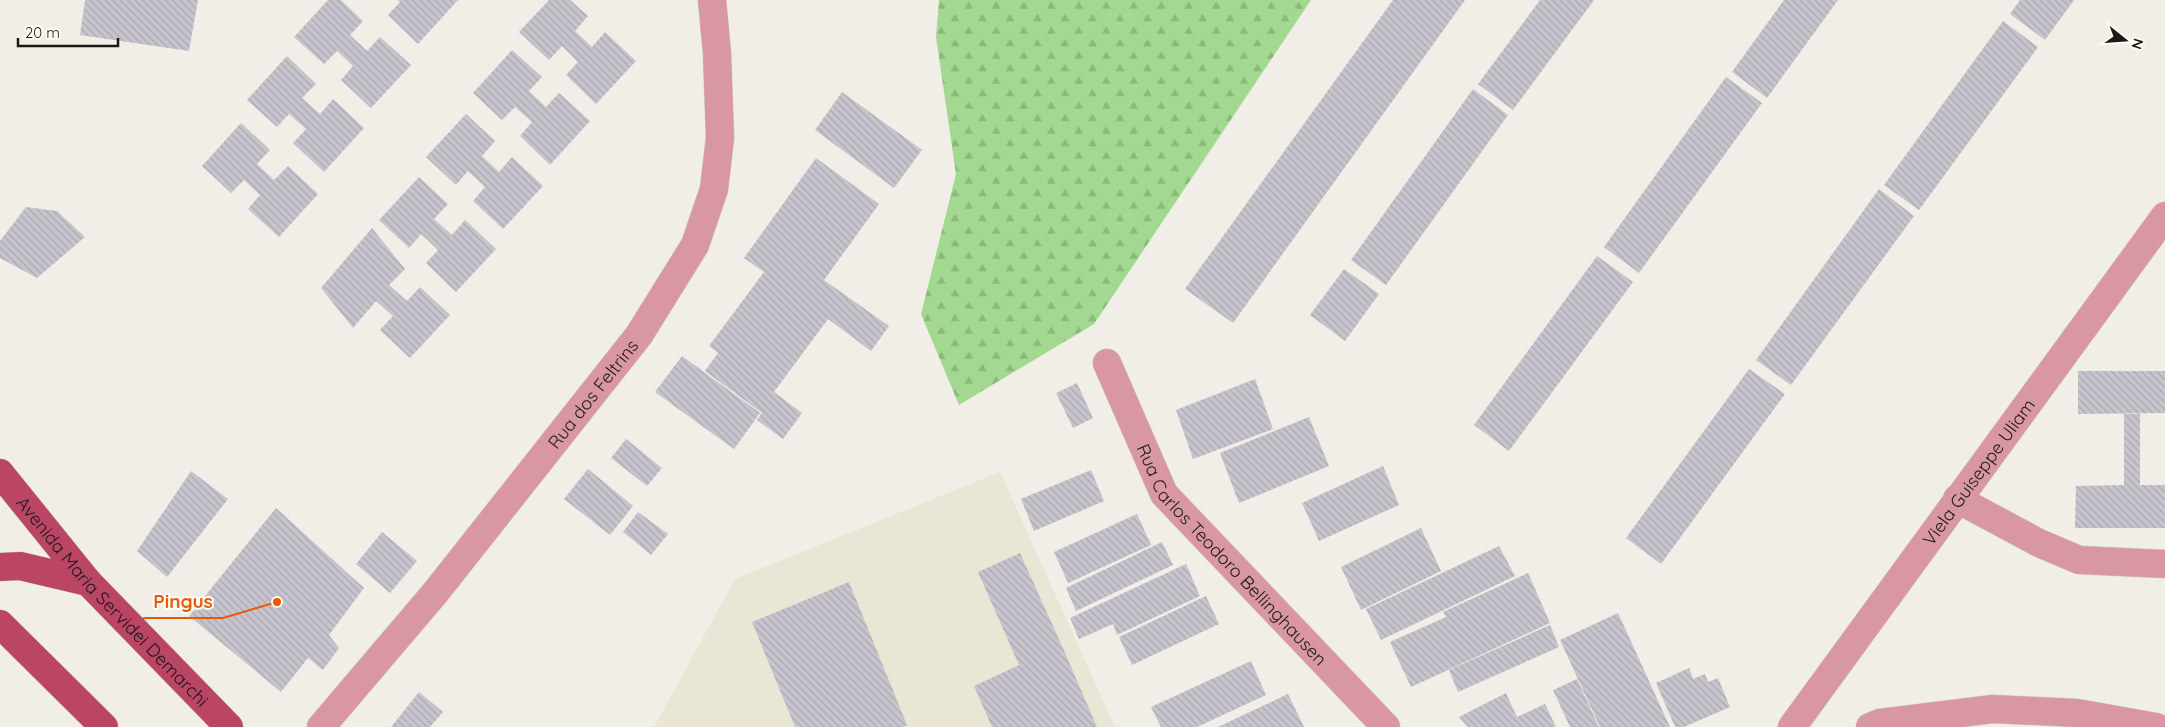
<svg xmlns="http://www.w3.org/2000/svg" width="2165" height="727" font-family="Quicksand,sans-serif">
	<style>
		.built { fill: #e9e6d6 }
		.forest { fill: url(#forest-firs) }
		.building { fill: url(#building-back-hatch) }
		.lines { fill: none; stroke-linecap: round; stroke-linejoin: round }
		.minor-casing { stroke: #ceccc5; stroke-width: 29 }
		.major-casing { stroke: #ceccc5; stroke-width: 29 }
		.minor { stroke: #d997a3; stroke-width: 28 }
		.major { stroke: #bb4565; stroke-width: 28 }
		.labels { text-anchor: middle; dominant-baseline: central; stroke-width: 4; stroke-linejoin: round; paint-order: stroke }
		.street-label { font-size: 18px; fill: #1a1916; stroke: #fdfcf3 }
		.leader { fill: none; stroke: #e8590c; stroke-width: 2 }
		.callout-dot { fill: #e8590c; stroke: #fdfcf3; stroke-width: 2 }
		.callout-label { font-size: 19px; text-anchor: middle; font-weight: bold; fill: #e8590c; stroke: #fdfcf3; stroke-width: 4; stroke-linejoin: round; paint-order: stroke }
	</style>
	<defs>
		<pattern id="forest-firs" width="22" height="20" patternUnits="userSpaceOnUse" patternTransform="scale(1.25)"><rect width="22" height="20" fill="#a2d88f"/><path d="M5 1l3.5 6h-7zM16 11l3.5 6h-7z" fill="#8bb97b"/></pattern>
		<pattern id="building-back-hatch" width="6" height="6" patternUnits="userSpaceOnUse" patternTransform="scale(1.25)"><rect width="6" height="6" fill="#c7c4cd"/><path d="M-1 5l2 2M0 0l6 6M5-1l2 2" fill="none" stroke="#aaa8af"/></pattern>
	</defs>
	<rect width="100%" height="100%" fill="#f0eee6"/>
	<path class="built" d="M1000,472l115,255h-461l81,-148z"/>
	<path class="forest" d="M939,0h372l-217,324 -135,81 -38,-91 35,-140 -20,-137z"/>
	<path class="building" d="M85,0h113l-9,51 -109,-16z
		M328,0h13l22,21 -13,14 17,16 13,-14 31,28 -40,43 -30,-28 12,-14 -16,-15 -13,13 -30,-27z
		M398,0h60l-40,44 -30,-29 12,-13z
		M549,0h21l18,16 -13,15 17,16 13,-15 31,29 -40,43 -30,-29 12,-13 -16,-16 -13,14 -30,-28z
		M1393,0h72l-232,323 -48,-34z
		M1540,0h54l-81,110 -35,-26z
		M1784,0h54l-71,98 -35,-26z
		M2020,0h54l-29,40 -35,-26z
		M2003,21l35,26 -119,163 -35,-25z
		M512,50l30,27 -13,14 17,16 13,-14 31,28 -40,44 -30,-29 12,-14 -17,-15 -13,13 -29,-27z
		M287,56l29,28 -14,14 18,16 13,-15 31,29 -40,44 -31,-29 13,-14 -17,-15 -12,13 -30,-27z
		M1726,77l36,26 -123,170 -35,-26z
		M1473,89l35,26 -122,170 -35,-25z
		M842,92l80,58 -28,38 -79,-58z
		M466,114l29,27 -13,15 17,16 13,-15 31,29 -40,43 -30,-28 12,-14 -17,-16 -12,14 -30,-28z
		M241,123l29,27 -13,14 17,16 14,-14 30,28 -39,43 -31,-28 12,-14 -16,-15 -13,13 -29,-27z
		M816,158l63,46 -55,76 65,46 -18,25 -43,-32 -54,73 28,21 -19,26 -26,-19 5,-7 -57,-42 13,-18 -9,-7 55,-74 -20,-14z
		M419,177l29,27 -14,15 18,16 13,-15 31,29 -40,43 -30,-29 12,-13 -17,-16 -12,14 -30,-28z
		M1879,189l35,27 -123,169 -35,-25z
		M26,207l31,4 28,26 -48,41 -37,-20v-17z
		M372,228l33,41 -16,16 18,16 13,-14 30,28 -40,43 -30,-28 13,-14 -17,-15 -23,27 -32,-40z
		M1597,256l36,26 -124,169 -35,-26z
		M1344,269l35,25 -34,47 -35,-26z
		M682,356l78,57 -26,36 -79,-57z
		M1749,369l36,25 -124,170 -35,-26z
		M2078,371h87v42l-87,1z
		M1255,379l18,50 -80,30 -17,-49z
		M1077,383l16,35 -20,10 -17,-35z
		M2124,414h16v71h25v43h-90l1,-42 48,-1z
		M1309,417l20,49 -90,37 -19,-50z
		M626,439l36,29 -15,18 -36,-28z
		M1383,466l16,39 -80,36 -17,-38z
		M588,469l45,37 -23,29 -46,-36z
		M1091,470l13,31 -70,30 -13,-32z
		M191,471l37,28 -61,78 -30,-26z
		M276,508l88,80 -35,47 10,13 -16,22 -15,-12 -27,34 -92,-76z
		M638,512l30,22 -17,21 -28,-23z
		M1137,514l14,31 -83,38 -14,-31z
		M1421,528l20,43 -80,39 -20,-43z
		M382,532l35,29 -27,32 -34,-29z
		M1162,542l11,23 -97,46 -10,-23z
		M1499,546l16,30 -134,64 -15,-31z
		M1020,553l42,93 35,81h-105l-18,-41 45,-21 -41,-93z
		M1186,564l14,32 -83,39 -4,-11 -34,15 -9,-21z
		M1528,573l22,50 -139,64 -21,-45 56,-25 -3,-5z
		M849,582l58,143 -4,2h-108l-43,-105z
		M1206,596l13,28 -87,41 -13,-28z
		M1618,613l52,114h-70l-40,-87z
		M1550,625l9,22 -101,45 -9,-22z
		M1251,661l15,34 -69,32h-36l-10,-20z
		M1689,668l4,11 12,-5 3,8 10,-4 12,29 -46,20h-9l-19,-44z
		M1577,679l22,48h-29l-17,-37z
		M419,692l24,20 -13,15h-39z
		M1506,693l11,24 28,-13 11,23h-88l-9,-10z
		M1288,694l16,33h-86z"/>
	<g class="lines">
		<g class="minor-casing">
			<g id="minor">
				<path id="s1" d="M1107,363l57,131 222,233"/>
				<path d="M1957,499l82,44 40,17 86,4"/>
				<path id="s2" d="M321,727l114,-134 204,-258 56,-90 19,-56 6,-51 -3,-85 -5,-53"/>
				<path id="s3" d="M1792,727l373,-511"/>
				<path d="M1870,727l10,-4 113,-14 84,4 79,14"/>
			</g>
		</g>
		<g class="major-casing">
			<g id="major">
				<path id="s4" d="M0,473l88,109 141,145"/>
				<path d="M0,567l20,-1 68,16"/>
				<path d="M0,624l104,103"/>
			</g>
		</g>
		<use href="#minor" class="minor"/>
		<use href="#major" class="major"/>
	</g>
	<g class="labels">
		<g class="street-label">
			<text stroke="none"><textPath href="#s2" startOffset="430">Rua dos Feltrins</textPath></text>
			<text stroke="none"><textPath href="#s3" startOffset="316">Viela Guiseppe Uliam</textPath></text>
			<text stroke="none"><textPath href="#s1" startOffset="232">Rua Carlos Teodoro Bellinghausen</textPath></text>
			<text stroke="none"><textPath href="#s4" startOffset="171">Avenida Maria Servidei Demarchi</textPath></text>
		</g>
	</g>
	<path class="leader" d="M277 602L223 618H143"/>
	<circle class="callout-dot" cx="277" cy="602" r="5"/>
	<g class="callout-label">
		<text x="183" y="608">Pingus</text>
	</g>
	<g transform="translate(2125 40) rotate(107)" stroke="#fdfcf3" stroke-width="4" paint-order="stroke">
	<path d="M0-4L9 19L0 12L-9 19Z" fill="#1a1916"/>
	<text y="-8" font-size="14" font-weight="bold" text-anchor="middle" fill="#1a1916">N</text>
	</g>
	<path d="M18 38v8h100v-8" fill="none" stroke="#1a1916" stroke-width="2.5"/>
	<text x="25" y="38" font-size="15" fill="#1a1916" stroke="#fdfcf3" stroke-width="4" paint-order="stroke">20 m</text>
</svg>
